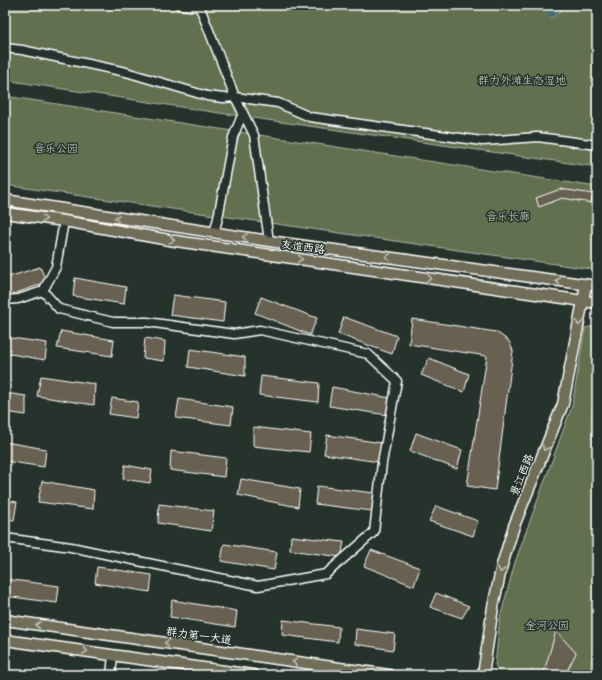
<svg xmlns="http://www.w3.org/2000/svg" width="602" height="680" font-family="'Comic Neue','LXGW WenKai TC',sans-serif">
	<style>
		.green { fill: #636f50; stroke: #b1b7a8 }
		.water { fill: #486b6e; stroke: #91a6a8 }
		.building { fill: #686151; stroke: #fff }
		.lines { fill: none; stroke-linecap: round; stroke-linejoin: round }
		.minor-casing { stroke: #fff; stroke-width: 11 }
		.major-casing { stroke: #fff; stroke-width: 13 }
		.minor { stroke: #26332d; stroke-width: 8 }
		.major { stroke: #706e59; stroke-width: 10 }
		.oneway { stroke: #bfbeb4 }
		.labels { text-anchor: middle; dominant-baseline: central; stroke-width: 3; stroke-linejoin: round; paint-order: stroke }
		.park-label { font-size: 11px; fill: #b9beb0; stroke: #26332d }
		.street-label { font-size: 11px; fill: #fff; stroke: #26332d }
	</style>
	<rect width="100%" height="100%" fill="#26332d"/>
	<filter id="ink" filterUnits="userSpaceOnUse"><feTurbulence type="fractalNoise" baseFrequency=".025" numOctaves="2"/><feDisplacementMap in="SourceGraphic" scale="8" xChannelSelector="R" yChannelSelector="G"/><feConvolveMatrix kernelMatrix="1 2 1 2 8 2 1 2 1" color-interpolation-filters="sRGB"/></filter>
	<g filter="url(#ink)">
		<path class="green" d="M5,5h592v162l-358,-51 -234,-36z
			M5,96l592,91v83l-592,-85z
			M594,326l3,3v34l-6,60 6,64v123l-7,65h-89l-6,-10 5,-47 15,-56 57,-156 13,-78z"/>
		<path class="water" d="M538,5h29l-15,13 -3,-2z"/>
		<path class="building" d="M561,189l32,5 -2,9 -29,-5 -23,9 -3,-9z
			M593,194h4v10l-6,-1z
			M40,267l7,15 -42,15v-19z
			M75,278l51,9 -2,17 -51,-8z
			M173,295l52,7 -2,20 -53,-7z
			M261,297l56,21 -7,17 -55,-22z
			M344,317l53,19 -5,18 -54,-20z
			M412,319l84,13 13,9 4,10 -18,139 -28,-4 20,-130 -78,-12z
			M61,331l53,9 -2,16 -55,-8z
			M5,337l42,6 -2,17 -40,-7z
			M145,338l20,3 -1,20 -21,-3z
			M190,349l55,8v19l-57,-9z
			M429,358l40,16 -5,18 -43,-17z
			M41,376l54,8 -1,21 -57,-9z
			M261,376l58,7 -1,19 -59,-7z
			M332,387l58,11 -3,17 -58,-9z
			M5,393l21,3v19l-21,-3z
			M112,398l26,4 -2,16 -27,-4z
			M179,399l54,8 -2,18 -55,-7z
			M253,427l58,7 -2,18 -56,-6z
			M416,433l46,17 -5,19 -47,-18z
			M327,435l55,8 -3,19 -55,-8z
			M5,442l41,7 -2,18 -39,-6z
			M171,451l55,7 -2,19 -54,-7z
			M125,465l27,5 -2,13 -27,-4z
			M241,479l59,10 -2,18 -60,-12z
			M42,481l52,9 -1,19 -55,-7z
			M317,486l57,7 -2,18 -57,-7z
			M5,500l12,2 -3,18 -9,-1z
			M159,504l55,7 -3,20 -53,-8z
			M436,506l42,15 -5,15 -44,-15z
			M291,536l53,6 -3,15 -51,-7z
			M224,544l53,8 -3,18 -53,-9z
			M371,550l49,18 -6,18 -50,-20z
			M97,567l55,8 -2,17 -55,-9z
			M5,579l54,7 -2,17 -52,-7z
			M436,593l33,13 -7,12 -32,-11z
			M172,600l65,11 -2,16 -65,-10z
			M283,620l56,7 -1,15 -56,-7z
			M356,629l39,5 -2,16 -38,-6z
			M556,631l20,22 -11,22h-22z"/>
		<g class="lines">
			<g class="minor-casing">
				<path id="minor" d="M180,5l20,2
					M199,5l36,92 19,38 15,106
					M5,48l17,2 104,22 81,24 16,2 12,-1 43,6 32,14 172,24 56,-4 59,8
					M214,233l4,-15 15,-81 10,-24
					M5,300l13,-1 25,-8 13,-24 8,-46
					M5,538l66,9 187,39 68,-12 48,-42 8,-69 15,-82 -29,-27 -108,-24 -26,4 -87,-12h-34l-54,-13 -16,-18
					M111,675l2,-20"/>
			</g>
			<g class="major-casing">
				<path id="major" d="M5,200l264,41 328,45
					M5,213l59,8 105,19 428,63
					M5,620l384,55
					M5,640l248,35
					M483,675l10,-68 9,-42 12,-39 49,-122 23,-119"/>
			</g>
			<use href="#minor" class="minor"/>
			<use href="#major" class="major"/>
		</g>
		<defs><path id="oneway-chevron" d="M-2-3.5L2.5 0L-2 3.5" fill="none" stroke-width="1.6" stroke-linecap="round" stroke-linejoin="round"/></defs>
		<g class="oneway">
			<use href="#oneway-chevron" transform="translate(117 218) rotate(-171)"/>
			<use href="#oneway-chevron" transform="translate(44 219) rotate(8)"/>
			<use href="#oneway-chevron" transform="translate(245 237) rotate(-172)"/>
			<use href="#oneway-chevron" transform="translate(172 240) rotate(9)"/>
			<use href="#oneway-chevron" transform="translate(388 257) rotate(-172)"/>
			<use href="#oneway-chevron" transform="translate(300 259) rotate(8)"/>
			<use href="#oneway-chevron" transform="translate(429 278) rotate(8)"/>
			<use href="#oneway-chevron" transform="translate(558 281) rotate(-172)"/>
			<use href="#oneway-chevron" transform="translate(579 323) rotate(101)"/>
			<use href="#oneway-chevron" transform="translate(545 448) rotate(112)"/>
			<use href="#oneway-chevron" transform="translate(501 570) rotate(102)"/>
			<use href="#oneway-chevron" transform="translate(38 625) rotate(-172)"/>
			<use href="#oneway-chevron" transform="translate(167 643) rotate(-172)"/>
			<use href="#oneway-chevron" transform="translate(85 651) rotate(8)"/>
			<use href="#oneway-chevron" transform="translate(295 662) rotate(-172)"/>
		</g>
	</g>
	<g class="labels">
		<g class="park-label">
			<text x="522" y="80">群力外滩生态湿地</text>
			<text x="56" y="148">音乐公园</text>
			<text x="508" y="216">音乐长廊</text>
			<text x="547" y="625">金河公园</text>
		</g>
		<g class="street-label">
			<text transform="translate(303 247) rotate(8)">友谊西路</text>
			<text transform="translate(522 475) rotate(-68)">景江西路</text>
			<text transform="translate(199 636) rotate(8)">群力第一大道</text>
		</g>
	</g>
	<rect width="602" height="680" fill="none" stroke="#26332d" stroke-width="20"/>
	<rect x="10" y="10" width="582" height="660" fill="none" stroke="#fff" stroke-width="1.5" filter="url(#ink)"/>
</svg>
